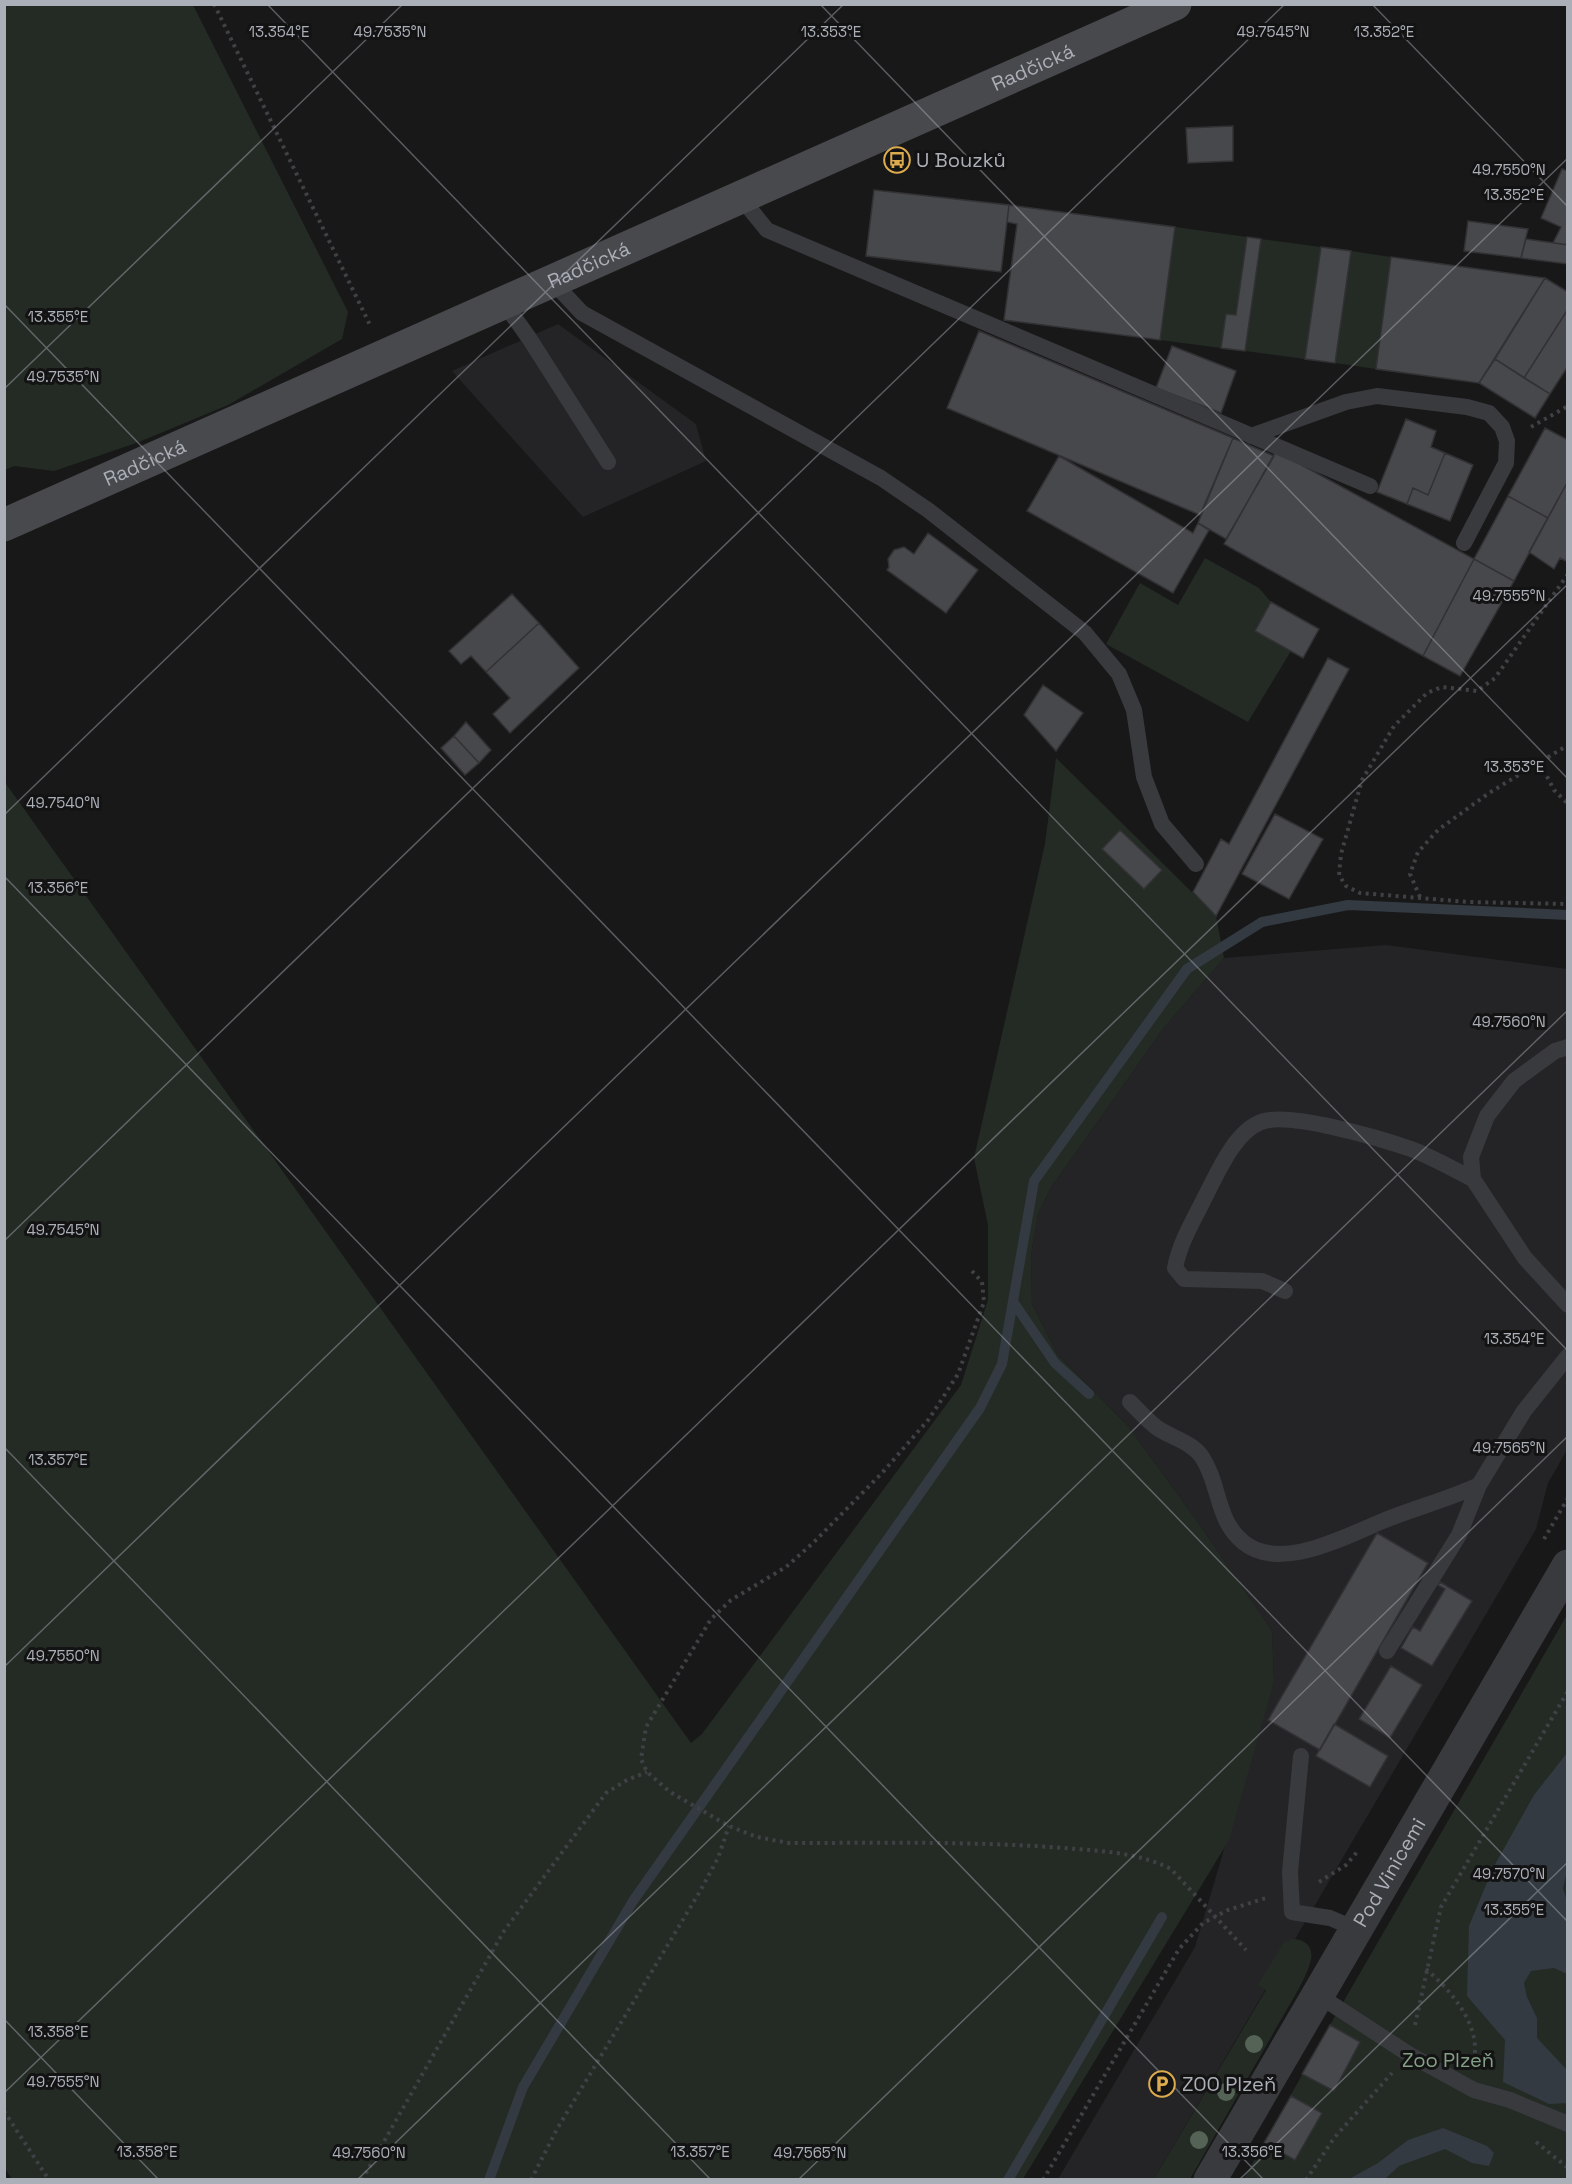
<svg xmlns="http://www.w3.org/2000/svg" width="1572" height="2184" font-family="'Space Grotesk',sans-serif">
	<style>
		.built { fill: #242426 }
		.green { fill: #242b25 }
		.water { fill: #333a41 }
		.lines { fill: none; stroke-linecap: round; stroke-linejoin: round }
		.stream { stroke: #333a41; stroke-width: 10 }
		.building { fill: #47484b; stroke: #323235; stroke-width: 1.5 }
		.path { stroke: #3f4145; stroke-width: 4; stroke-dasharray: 3 4.5; stroke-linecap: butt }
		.lane { stroke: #393a3e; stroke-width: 16 }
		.street { stroke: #393a3e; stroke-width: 33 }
		.secondary { stroke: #47494d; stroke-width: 33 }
		.tree { fill: #546355 }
		.ticks { fill: none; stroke: #abafb7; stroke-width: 1.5; stroke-opacity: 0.45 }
		.labels { text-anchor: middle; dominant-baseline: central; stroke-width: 6; stroke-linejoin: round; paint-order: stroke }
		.street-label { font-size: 20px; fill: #abafb7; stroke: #131314 }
		.poi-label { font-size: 20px; fill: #abafb7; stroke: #131314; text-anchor: start }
		.park-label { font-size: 20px; fill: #85a086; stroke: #131314 }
		.ticks-label { font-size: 15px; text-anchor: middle; fill: #abafb7; stroke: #131314; stroke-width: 6; stroke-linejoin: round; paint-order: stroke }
	</style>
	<rect width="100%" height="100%" fill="#181819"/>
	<path class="built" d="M558,324l138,100 10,37 -123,56 -131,-146z
		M1386,945l181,24v481l-19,33 -12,46 -382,650h-96l137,-232 79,-265 -2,-51 -75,-110 -69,-95 -71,-72 -25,-50 -1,-49 7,-41 12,-25 113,-160 61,-71z"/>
	<path class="green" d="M4,5h189l155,307 -6,27 -114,66 -89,37 -85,29 -40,-5 -9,4z
		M1175,227l72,10 -11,78 -10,-1 -5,34 -61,-8z
		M1261,239l60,8 -16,112 -60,-8z
		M1351,251l40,6 -15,112 -41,-6z
		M1205,558l54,30 12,14 -16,29 36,20 -43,71 -142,-78 34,-61 38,22z
		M1056,758l160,158 8,42 -61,71 -113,160 -12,25 -7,41 1,49 25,50 71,72 69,95 75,110 2,51 -45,158 -206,339h-1011l-8,-12v-1386l687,962 11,-9 259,-349 27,-85v-75l-14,-67 71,-314z
		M1567,1615v564l-324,1 87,-155z
		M1292,1939c14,0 23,9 18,24 -5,19 -26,50 -36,69 -28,49 -56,98 -84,147h-36l112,-189 -8,-5 26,-43z"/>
	<path class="water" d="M1567,1753l1,114 -5,21 5,17 -1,69 -13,-6 -23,3 -7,12 3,14 10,21v20l30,32v33l-18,1 -46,-22 2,-42 -38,-44 2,-70 24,-58 41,-73z
		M1443,2128l44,18 7,7 -5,13 -17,-3 -27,-14 -46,17 -14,13h-36l29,-16 30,-23z"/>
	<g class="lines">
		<path class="stream" d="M1014,1303l41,60 34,31
			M489,2180l34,-93 110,-186 347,-493 22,-44 32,-183 153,-212 75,-47 86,-17 220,10
			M1008,2180l154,-263"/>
	</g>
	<path class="building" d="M1233,126v35l-45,2 -2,-35z
		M1562,169l6,2v74l-15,-2 8,-16 -20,-9z
		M874,190l135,15 -8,67 -135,-16z
		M1009,205l166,22 -15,113 -156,-20 13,-96 -10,-2z
		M1468,221l60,8 -7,29 -57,-7z
		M1247,237l14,2 -16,112 -24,-3 5,-34 10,1z
		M1526,239l42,6v19l-47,-6z
		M1321,247l30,4 -16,112 -30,-4z
		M1391,257l154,21 -66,105 -103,-14z
		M1545,278l23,14v17l-44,69 -29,-19z
		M1568,309v57l-18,28 -26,-16z
		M979,331l254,107 -33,77 -253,-107z
		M1172,346l64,25 -15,42 -65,-25z
		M1495,359l55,35 -15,24 -56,-35z
		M1406,419l30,12 -5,16 14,6 -17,42 -15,-7 -6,16 -30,-12z
		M1545,428l23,12v41l-20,37 -40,-22z
		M1233,438l41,18 -48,83 -28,-16z
		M1276,451l198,108 -51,97 -199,-112z
		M1445,453l28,12 -23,56 -43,-17 6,-16 15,7z
		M1059,456l134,77 5,-10 11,7 -36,63 -146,-82z
		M1568,481v81l-8,-4 -6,11 -25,-17z
		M1508,496l40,22 -34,63 -40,-22z
		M928,533l50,37 -32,43 -59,-43 2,-3 -1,-8 6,-9 10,-3 10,7z
		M1474,559l40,22 -54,95 -37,-20z
		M512,594l27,29 -53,49 -15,-16 -10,8 -12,-13z
		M1271,602l48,27 -16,29 -48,-27z
		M539,623l40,45 -69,65 -17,-19 17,-16 -24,-26z
		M1328,658l21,11 -133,247 -23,-24 28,-53 8,5z
		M1043,685l40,28 -27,38 -32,-36z
		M466,722l25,28 -12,13 -25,-27z
		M454,736l25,27 -14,12 -24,-27z
		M1275,814l48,25 -34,60 -47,-25z
		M1120,830l42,40 -18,19 -42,-40z
		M1377,1533l51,30 -108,187 -52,-30z
		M1440,1582l32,19 -40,65 -31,-18 12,-21 7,4 25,-42 -7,-4z
		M1391,1666l31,19 -32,53 -31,-19z
		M1334,1724l54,32 -18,31 -54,-31z
		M1330,2025l30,17 -26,49 -32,-17z
		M1291,2096l31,17 -27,47 -31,-17z"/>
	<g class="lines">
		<path class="path" d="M214,4l156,321
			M1531,427l37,-21
			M1568,574l-73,104 -18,13 -35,-4 -15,6 -33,33 -32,54 -21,74 -2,21 7,11 14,7 108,9 100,2
			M1540,763l14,27 14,14
			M1420,897l-10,-23 8,-22 20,-22 51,-37 79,-48
			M972,1271l10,11 2,20 -26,72 -29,45 -47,54 -68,69 -28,25 -55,33 -20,19 -65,108 -5,32 6,13 23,20 59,34 28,11 32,6c91,0 184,-2 275,5 37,3 73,4 107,21l75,81
			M1544,1539l24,-41
			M1319,1882l27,-17 11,-13
			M1426,1969c24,21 55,55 48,90
			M1415,2025l26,-118 127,-216
			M4,2111l45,69
			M1536,2142l32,26
			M362,2180l142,-249 102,-138 21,-13 20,-8
			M531,2180l26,-51 142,-236 19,-35 11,-32
			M1043,2180l136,-231 24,-26 25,-13 38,-12
			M1306,2180l28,-42 58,-65"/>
		<path class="lane" d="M741,198l26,32 603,256
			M552,281l30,32 299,165 47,32 157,123 34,41 15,36 10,67 18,47 34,40
			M504,303l25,35 79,124
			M1251,436l95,-34 31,-6 90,11 22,6 13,14 5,14 -1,22 -42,80
			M1568,1047l-13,4 -41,30 -27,35 -16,41 2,22 52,79 43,47
			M1285,1291l-23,-10 -78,-2 -9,-11c5,-27 20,-50 32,-75 12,-23 28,-61 54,-71 27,-11 121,17 150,27 21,8 42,20 62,30
			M1130,1402c8,8 17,18 26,25 15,11 35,14 46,30 18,27 14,63 41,85 39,33 111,-11 150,-25 29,-11 58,-19 86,-32
			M1387,1651l72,-116 20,-50 45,-74 44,-55
			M1301,1756l-11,116 2,40 38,6 26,11
			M1318,1995l92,60 64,35 36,10 58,24"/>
		<path class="street" id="s1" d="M1210,2180l358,-614"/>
		<path class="secondary" id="s2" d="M4,525l1171,-521"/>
	</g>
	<g class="tree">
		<circle cx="1254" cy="2044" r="9"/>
		<circle cx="1226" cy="2092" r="9"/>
		<circle cx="1199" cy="2140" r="9"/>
	</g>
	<path class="ticks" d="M267,4l1301,1347M820,4l748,775M1372,4l196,203M4,304l1564,1618M4,389l399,-385M4,815l840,-811M4,876l1260,1304M4,1241l1281,-1237M4,1447l707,733M4,1667l1564,-1509M4,2019l155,161M4,2093l1564,-1509M357,2180l1211,-1170M798,2180l770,-744M1239,2180l329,-318"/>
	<defs>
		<g id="bus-ring" transform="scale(1.35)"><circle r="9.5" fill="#131314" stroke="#dcab4d" stroke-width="1.5"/><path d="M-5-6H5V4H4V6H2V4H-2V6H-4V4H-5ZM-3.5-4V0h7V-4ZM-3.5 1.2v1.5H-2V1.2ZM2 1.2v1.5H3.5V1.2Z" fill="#dcab4d"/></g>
		<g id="parking-ring" transform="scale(1.35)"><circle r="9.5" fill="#131314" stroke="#dcab4d" stroke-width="1.5"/><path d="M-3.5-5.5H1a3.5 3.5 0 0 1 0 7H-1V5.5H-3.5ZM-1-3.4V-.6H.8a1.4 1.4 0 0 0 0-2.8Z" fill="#dcab4d"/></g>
	</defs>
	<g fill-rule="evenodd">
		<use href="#bus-ring" x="897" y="160"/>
		<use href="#parking-ring" x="1162" y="2084"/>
	</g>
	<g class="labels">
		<g class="street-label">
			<text stroke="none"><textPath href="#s2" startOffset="1126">Radčická</textPath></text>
			<text stroke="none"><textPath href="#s2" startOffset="640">Radčická</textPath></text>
			<text stroke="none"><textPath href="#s2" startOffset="154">Radčická</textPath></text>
			<text stroke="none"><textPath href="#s1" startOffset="356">Pod Vinicemi</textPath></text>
		</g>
		<g class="poi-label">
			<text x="916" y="160">U Bouzků</text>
			<text x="1182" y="2084">ZOO Plzeň</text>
		</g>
		<g class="park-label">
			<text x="1448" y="2060">Zoo Plzeň</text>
		</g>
	</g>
	<g class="ticks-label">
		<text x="390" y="37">49.7535°N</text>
		<text x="1273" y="37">49.7545°N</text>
		<text x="279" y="37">13.354°E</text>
		<text x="831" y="37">13.353°E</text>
		<text x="1384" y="37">13.352°E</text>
		<text x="1509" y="175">49.7550°N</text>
		<text x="1514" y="200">13.352°E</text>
		<text x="58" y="322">13.355°E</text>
		<text x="63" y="382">49.7535°N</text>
		<text x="1509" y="601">49.7555°N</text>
		<text x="1514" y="772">13.353°E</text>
		<text x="63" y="808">49.7540°N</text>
		<text x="58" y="893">13.356°E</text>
		<text x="1509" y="1027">49.7560°N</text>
		<text x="63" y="1235">49.7545°N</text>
		<text x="1514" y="1344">13.354°E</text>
		<text x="1509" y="1453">49.7565°N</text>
		<text x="58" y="1465">13.357°E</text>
		<text x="63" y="1661">49.7550°N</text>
		<text x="1509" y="1879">49.7570°N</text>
		<text x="1514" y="1915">13.355°E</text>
		<text x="58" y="2037">13.358°E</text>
		<text x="63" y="2087">49.7555°N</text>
		<text x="147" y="2157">13.358°E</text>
		<text x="700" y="2157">13.357°E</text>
		<text x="1252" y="2157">13.356°E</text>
		<text x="369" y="2158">49.7560°N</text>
		<text x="810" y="2158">49.7565°N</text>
	</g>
	<rect width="1572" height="2184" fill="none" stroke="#abafb7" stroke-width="12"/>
</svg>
